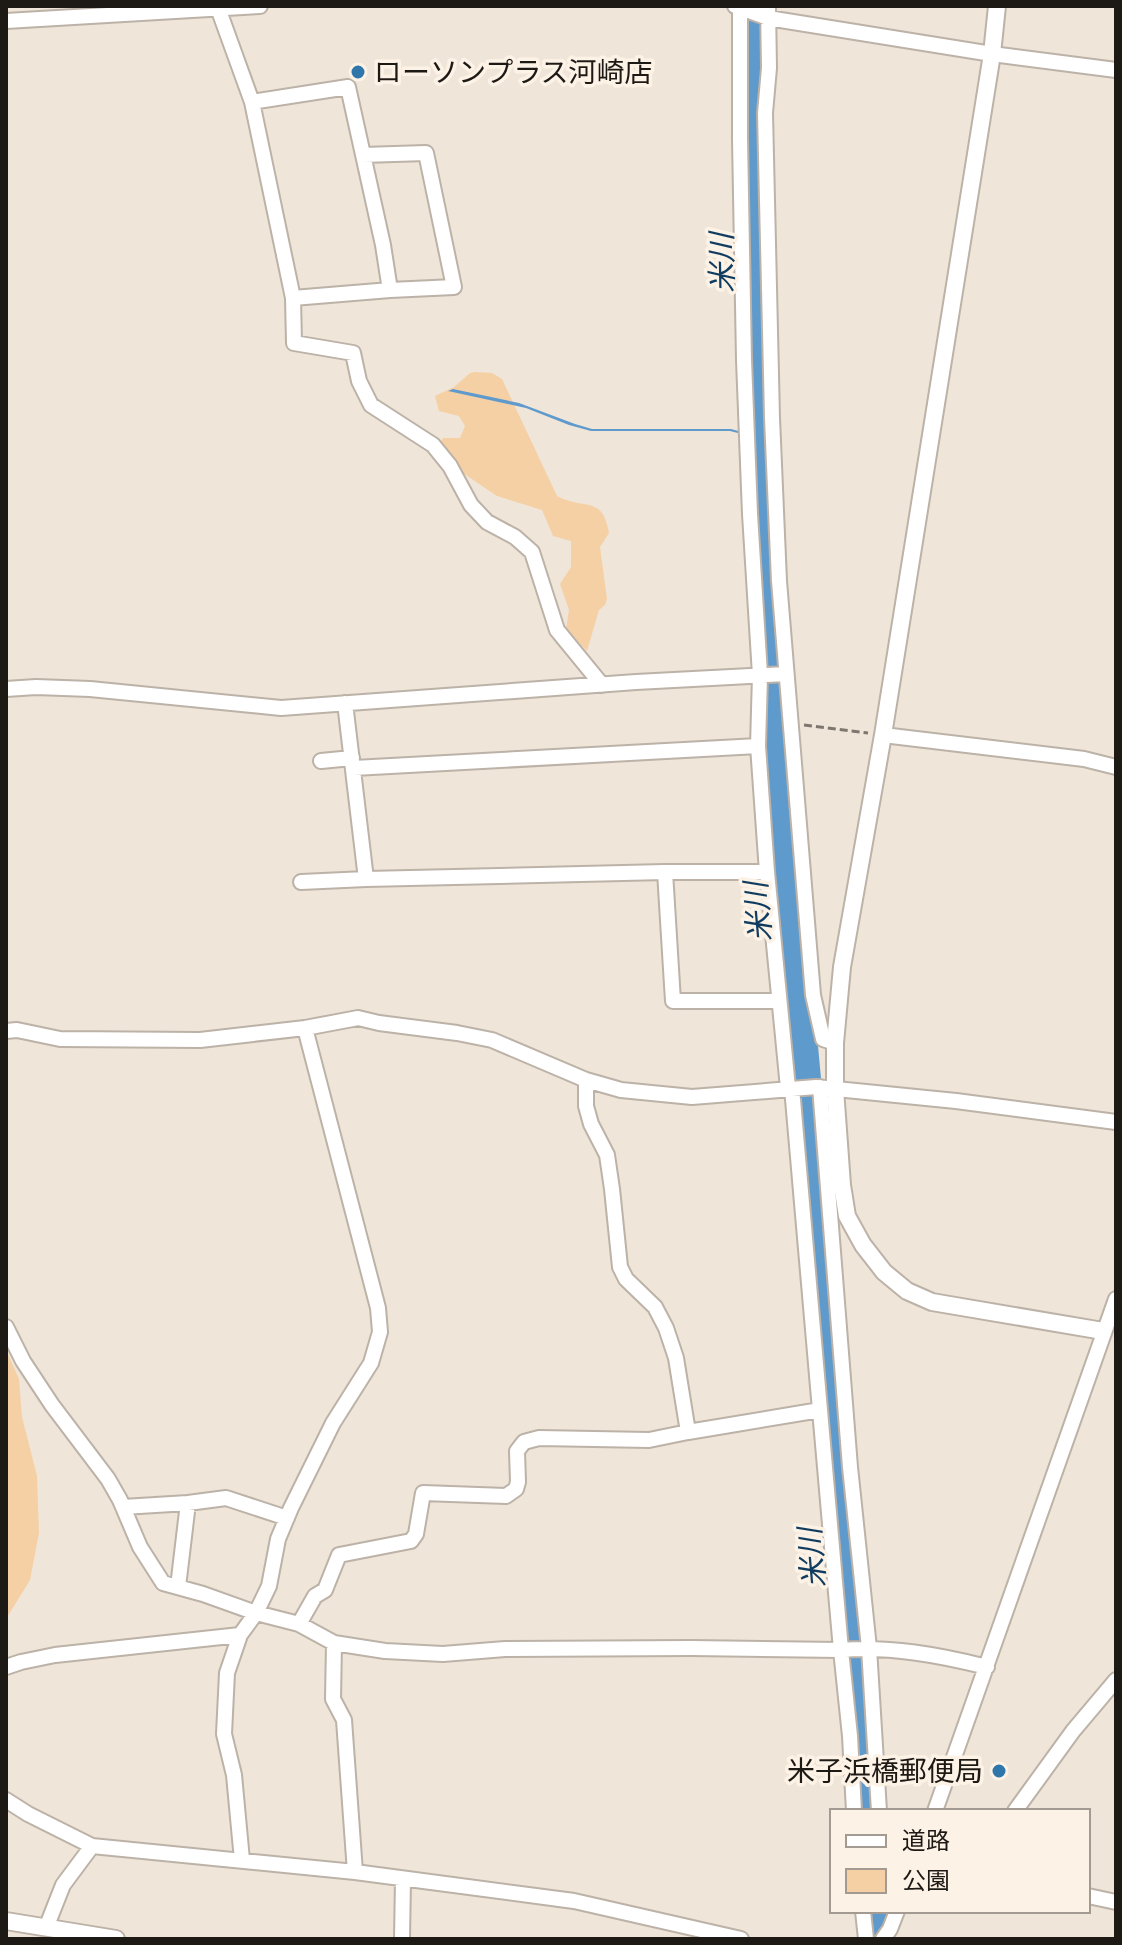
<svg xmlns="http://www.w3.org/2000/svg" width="1122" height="1945" font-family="'Roboto Condensed','Noto Sans JP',sans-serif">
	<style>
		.green { fill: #f5d0a5 }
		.water { fill: #5f9acd }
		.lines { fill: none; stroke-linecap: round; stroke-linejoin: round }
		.river { stroke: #5f9acd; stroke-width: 28 }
		.minor-casing { stroke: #bcb2a7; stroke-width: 18 }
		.tertiary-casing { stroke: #bcb2a7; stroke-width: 20 }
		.path { stroke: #7e776f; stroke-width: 3; stroke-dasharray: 8 4; stroke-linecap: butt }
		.minor { stroke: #fff; stroke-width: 14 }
		.tertiary { stroke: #fff; stroke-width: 16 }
		.poi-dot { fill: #2f76aa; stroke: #fdf2e6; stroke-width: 3 }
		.labels { text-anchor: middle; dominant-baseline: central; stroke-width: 7; stroke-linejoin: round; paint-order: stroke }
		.poi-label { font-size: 28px; fill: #1d1915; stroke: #fdf2e6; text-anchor: start }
		.water-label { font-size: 30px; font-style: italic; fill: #103c5f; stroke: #fdf2e6 }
	</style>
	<rect width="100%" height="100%" fill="#efe5d9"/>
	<path class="green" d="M475,372l17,1 10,6 55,117c28,15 45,-2 52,37l-9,14 7,52 -2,6 -6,5 -12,41 -21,-22 3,-19 -9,-26 11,-17v-26l-18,-5 -11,-26 -45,-14 -40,-27 -17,-25 3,-6h17l5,-12 -6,-10 -20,-5 -4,-15 19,-9 16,-14z
		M6,1350l13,29 3,38 15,59 2,57 -9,47 -24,39z"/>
	<path class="water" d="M453,389l66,14 56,21 17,5h139l11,3v2l-12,-3h-139l-22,-6 -43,-17 -78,-17z"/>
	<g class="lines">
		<path class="river" d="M753,6l6,238 -1,152 10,140 9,187 26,313 23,247 10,171 25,255 7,102
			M874,1911l2,28"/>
		<g class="minor-casing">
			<path id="minor" d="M735,6l33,12 224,36 124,16
				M740,6v133l4,221 6,154 10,161 -2,71 9,126 21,216
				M768,6l1,62 -4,45 7,305 7,163 34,414 10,44 12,4
				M218,8l34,94 41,196 1,45 59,10 6,28 12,24 62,40 17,21 21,39 16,17 28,15 17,15 25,78 45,55
				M6,21l254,-15
				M252,102l96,-15 35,158 7,45 -97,8
				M363,155l63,-2 28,134 -64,3
				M6,689l30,-2 54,2 191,19 355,-26 150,-8
				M345,703l21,176 299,-7
				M883,735l201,24 32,8
				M321,761l31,-3
				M354,768l404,-22
				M767,872h-102l8,129h106
				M301,882l65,-3
				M6,1031l11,-1 43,9 140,1 105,-12 53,-10 21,5 78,10 35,7 94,40 35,10 71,7 124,-10 140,14 160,21
				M820,1087l30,380 19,181 10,163
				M792,1088l28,322
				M6,1327l17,34 29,44 56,74 12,21 20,47 23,36 40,11 53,19 43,11 35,19 51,8 58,3 62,-5 186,-1 150,2c49,-4 98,5 146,17
				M688,1432l132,-22 21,240 9,86 4,75
				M123,1507l65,-4 38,-5 61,20
				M178,1587l10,-84
				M299,1624l16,-28 10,-6 14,-35 72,-14 5,-7 7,-41 83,3 10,-7 2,-7 -1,-31 7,-9 15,-4 110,2 39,-8 -12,-74 -10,-30 -11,-21 -29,-28 -6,-12 -8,-78 -5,-34 -16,-31 -5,-18v-26
				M334,1643l-1,56 11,21 11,152
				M6,1667l15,-5 34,-7 185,-20
				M6,1800l22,14 64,32 263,26 219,29 167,38
				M935,1811l181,-512
				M1015,1811l58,-80 43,-51
				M242,1860l-8,-85 -10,-41 3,-61 13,-38 16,-22 13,-27 9,-47 13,-31 42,-85 38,-60 9,-31 -2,-24 -73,-280
				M1088,1896l28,6
				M863,1911l3,28
				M46,1928l17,-43 29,-39
				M402,1939l1,-60
				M883,1939l7,-10 7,-18"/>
		</g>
		<g class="tertiary-casing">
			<path id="tertiary" d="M997,6l-5,48 -109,681 -41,232 -7,76v46l7,96 5,31 16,29 21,27 23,19 25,11 171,29
				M6,1921l110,18"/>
		</g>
		<path class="path" d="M804,725l64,8"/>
		<use href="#minor" class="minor"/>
		<use href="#tertiary" class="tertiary"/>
	</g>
	<g class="poi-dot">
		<circle cx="358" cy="72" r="8"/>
		<circle cx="999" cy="1771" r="8"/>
	</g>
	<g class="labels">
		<g class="poi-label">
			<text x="374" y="72">ローソンプラス河崎店</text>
			<text x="983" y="1771" text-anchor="end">米子浜橋郵便局</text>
		</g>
		<g class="water-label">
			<text transform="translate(722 263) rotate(-91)">米川</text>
			<text transform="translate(758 912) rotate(-95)">米川</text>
			<text transform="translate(812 1558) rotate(-95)">米川</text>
		</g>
	</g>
	<rect width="1122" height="1945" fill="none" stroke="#1d1915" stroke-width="16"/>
	<rect x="830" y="1809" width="260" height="104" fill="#fdf2e6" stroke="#a39b92" stroke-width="2"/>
	<rect x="846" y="1835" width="40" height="12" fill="#ffffff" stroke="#a39b92" stroke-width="2"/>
	<text x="902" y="1849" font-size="24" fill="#1d1915">道路</text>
	<rect x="846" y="1869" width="40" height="24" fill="#f5d0a5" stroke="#a39b92" stroke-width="2"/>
	<text x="902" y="1889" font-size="24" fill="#1d1915">公園</text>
</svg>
